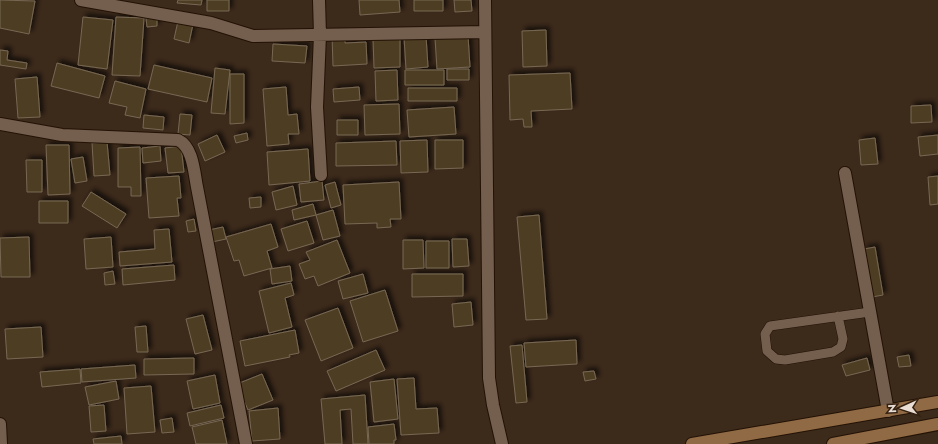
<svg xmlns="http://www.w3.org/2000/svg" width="938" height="444" font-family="Jost,sans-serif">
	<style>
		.building { fill: #4e3d24; stroke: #776853; filter: url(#shadow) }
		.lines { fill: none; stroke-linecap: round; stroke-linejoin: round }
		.lane-casing { stroke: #231205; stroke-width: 10 }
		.street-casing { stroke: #231205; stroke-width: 14 }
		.secondary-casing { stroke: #231205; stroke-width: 14 }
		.lane { stroke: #745f4f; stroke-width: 9 }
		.street { stroke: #745f4f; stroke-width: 12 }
		.secondary { stroke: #906a44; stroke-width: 12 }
	</style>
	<defs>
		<filter id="shadow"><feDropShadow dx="3.5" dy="-3.5" stdDeviation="2" flood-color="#0009"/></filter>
	</defs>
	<rect width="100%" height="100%" fill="#3c2a1b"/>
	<path class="building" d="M0,0l35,1 -6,33 -29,-6z
		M178,0h24l-1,5 -24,-2z
		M207,0h22v11h-22z
		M359,0h40l1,12 -40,3z
		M414,0h29v11h-29z
		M454,0h17l1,11 -17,1z
		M83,17l30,3 -6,49 -29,-4z
		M116,17l28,1 -4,58 -28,-1z
		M146,18h11v8l-10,1z
		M178,21l15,3 -4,19 -15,-4z
		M546,30l1,36 -24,1 -1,-36z
		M332,35h13v8l21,-1 1,22 -34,2z
		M426,36l2,31 -22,2 -2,-32z
		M468,36l2,31 -33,2 -2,-31z
		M400,37v30l-26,1 -1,-30z
		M273,44l34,2 -2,17 -33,-2z
		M0,50l8,1 -1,9 20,3 -1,6 -26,-4z
		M57,63l48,13 -6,22 -48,-12z
		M154,65l58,13 -5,24 -59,-13z
		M215,68l15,2 -5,44 -14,-1z
		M447,69h22v11h-22z
		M397,70l1,30 -22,1 -1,-30z
		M405,70h39v15h-39z
		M570,73l2,36 -41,2 1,16h-8l-1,-8 -13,1 -1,-45z
		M230,74h14v49l-14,1z
		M37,77l3,40 -22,1 -3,-39z
		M115,81l31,8 -6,29 -15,-3 2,-8 -18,-4z
		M286,87l2,28 9,-1 2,20h-11l1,10 -22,2 -4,-57z
		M359,87l1,13 -26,2 -1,-13z
		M408,88h49v13h-49z
		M399,104l1,30 -35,1 -1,-30z
		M931,105l1,17 -21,1v-17z
		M454,107l2,27 -47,3 -2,-27z
		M180,114l12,1 -2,20 -12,-1z
		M144,115l20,2 -1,13 -20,-2z
		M337,120h21v15h-21z
		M247,133l1,7 -12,3 -2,-7z
		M217,135l8,17 -20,9 -7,-17z
		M938,135v19l-18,2 -2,-19z
		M875,138l3,26 -17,1 -2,-25z
		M427,140l1,32 -27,1 -1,-32z
		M435,140h28v28l-28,1z
		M396,141l1,24 -61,1v-23z
		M107,142l3,33 -16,1 -2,-33z
		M46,145h23l1,49 -22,1z
		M160,146l1,15 -18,2 -1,-15z
		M181,146l3,26 -16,1 -3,-25z
		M140,147l1,49h-10v-9h-13v-39z
		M308,149l2,32 -41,4 -2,-33z
		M83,157l4,24 -12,2 -4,-24z
		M26,160h16v32h-15z
		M179,176l2,22h-4l2,18 -30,2 -3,-40z
		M938,176v28l-8,1 -2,-28z
		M322,181l2,19 -23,2 -2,-18z
		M335,182l6,23 -10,3 -6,-23z
		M399,182l2,37h-11l1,8 -14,1v-5l-32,1 -2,-39z
		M293,186l4,19 -21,5 -4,-18z
		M91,192l35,22 -9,14 -35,-22z
		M261,197v10l-11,1 -1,-10z
		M39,201h29v22h-29z
		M313,204l3,11 -22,5 -2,-10z
		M333,210l7,26 -17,4 -7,-25z
		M539,215l8,104 -21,1 -9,-103z
		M194,219l2,12 -8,1 -2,-11z
		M307,221l7,22 -26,8 -7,-22z
		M271,224l7,23 -11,4 5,17 -28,8 -5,-16 -5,1 -8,-24z
		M223,227l3,12 -14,3 -3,-12z
		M169,229l3,33 -52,4 -1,-14 36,-3 -1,-19z
		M29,237l1,40h-29l-1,-39z
		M111,237l2,30 -27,2 -2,-30z
		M452,239h15l2,27 -16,1z
		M337,240l13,33 -32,13 -4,-10 -9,3 -6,-15 11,-4 -4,-8z
		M403,240h20l1,28 -21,1z
		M426,241h23v27h-23z
		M875,247l8,48 -11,2 -8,-48z
		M174,265l1,15 -52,5 -1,-16z
		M290,266l2,15 -20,3 -2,-15z
		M113,271l2,13 -10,1 -1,-12z
		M363,274l5,19 -25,6 -5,-18z
		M412,274h51v22l-51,1z
		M291,283l3,12 -9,3 7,29 -23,6 -10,-42z
		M385,290l13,41 -35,11 -13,-41z
		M471,302l2,23 -19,2 -2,-23z
		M338,308l15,40 -32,13 -16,-41z
		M203,315l9,35 -17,4 -9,-35z
		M146,326l2,26h-11l-2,-25z
		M41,327l2,30 -36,2 -2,-30z
		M295,330l4,23 -10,2 1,2 -45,9 -5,-25z
		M576,340l1,24 -51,3 -2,-24z
		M522,345l5,57 -11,1 -6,-57z
		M376,350l9,20 -49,21 -9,-20z
		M909,355l2,11 -12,1 -2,-10z
		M194,358v16l-50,1v-16z
		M867,358l3,12 -24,6 -4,-11z
		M135,365l1,13 -54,4 -1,-13z
		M80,369l1,14 -39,4 -2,-15z
		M594,371l2,8 -11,2 -2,-9z
		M262,374l11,26 -25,10 -11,-26z
		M215,375l5,28 -27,6 -6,-28z
		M414,378l2,31 21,-1 2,25 -38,2 -4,-56z
		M394,379l4,40 -24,3 -4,-40z
		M116,381l3,18 -30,6 -4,-18z
		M151,386l4,46 -28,2 -3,-46z
		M365,395l3,49h-15l-2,-35 -11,1 2,34h-17l-4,-45z
		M104,405l2,26 -15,1 -2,-26z
		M221,405l3,13 -34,8 -3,-13z
		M278,408l2,31 -28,2 -3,-30z
		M172,418l2,14 -12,1 -2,-13z
		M222,420l5,24h-31l-4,-17z
		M394,424l2,16h-2v4h-25l-1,-17z
		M121,436l1,8h-28l-1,-5z"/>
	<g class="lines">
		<g class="lane-casing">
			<path id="lane" d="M838,316l5,23 -2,8 -8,5 -48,8 -9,-1 -9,-8 -2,-17 5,-8 100,-14"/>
		</g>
		<g class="street-casing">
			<path id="street" d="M81,0l130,23 42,13 232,-4
				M319,0l1,35 -3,72 4,68
				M485,0l4,378 4,27 9,39
				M0,124l62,11 116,5c15,7 16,32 19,47l49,257
				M845,173l43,238
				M0,424l1,20"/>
		</g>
		<g class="secondary-casing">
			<path id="secondary" d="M692,444l246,-42
				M833,444l105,-20"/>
		</g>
		<use href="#lane" class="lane"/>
		<use href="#street" class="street"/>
		<use href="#secondary" class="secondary"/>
	</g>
	<g transform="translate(902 408) rotate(267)" stroke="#322011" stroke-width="3" paint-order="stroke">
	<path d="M0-3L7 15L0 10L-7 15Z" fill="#eaddd4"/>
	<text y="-6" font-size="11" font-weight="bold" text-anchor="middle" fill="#eaddd4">N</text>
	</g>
</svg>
